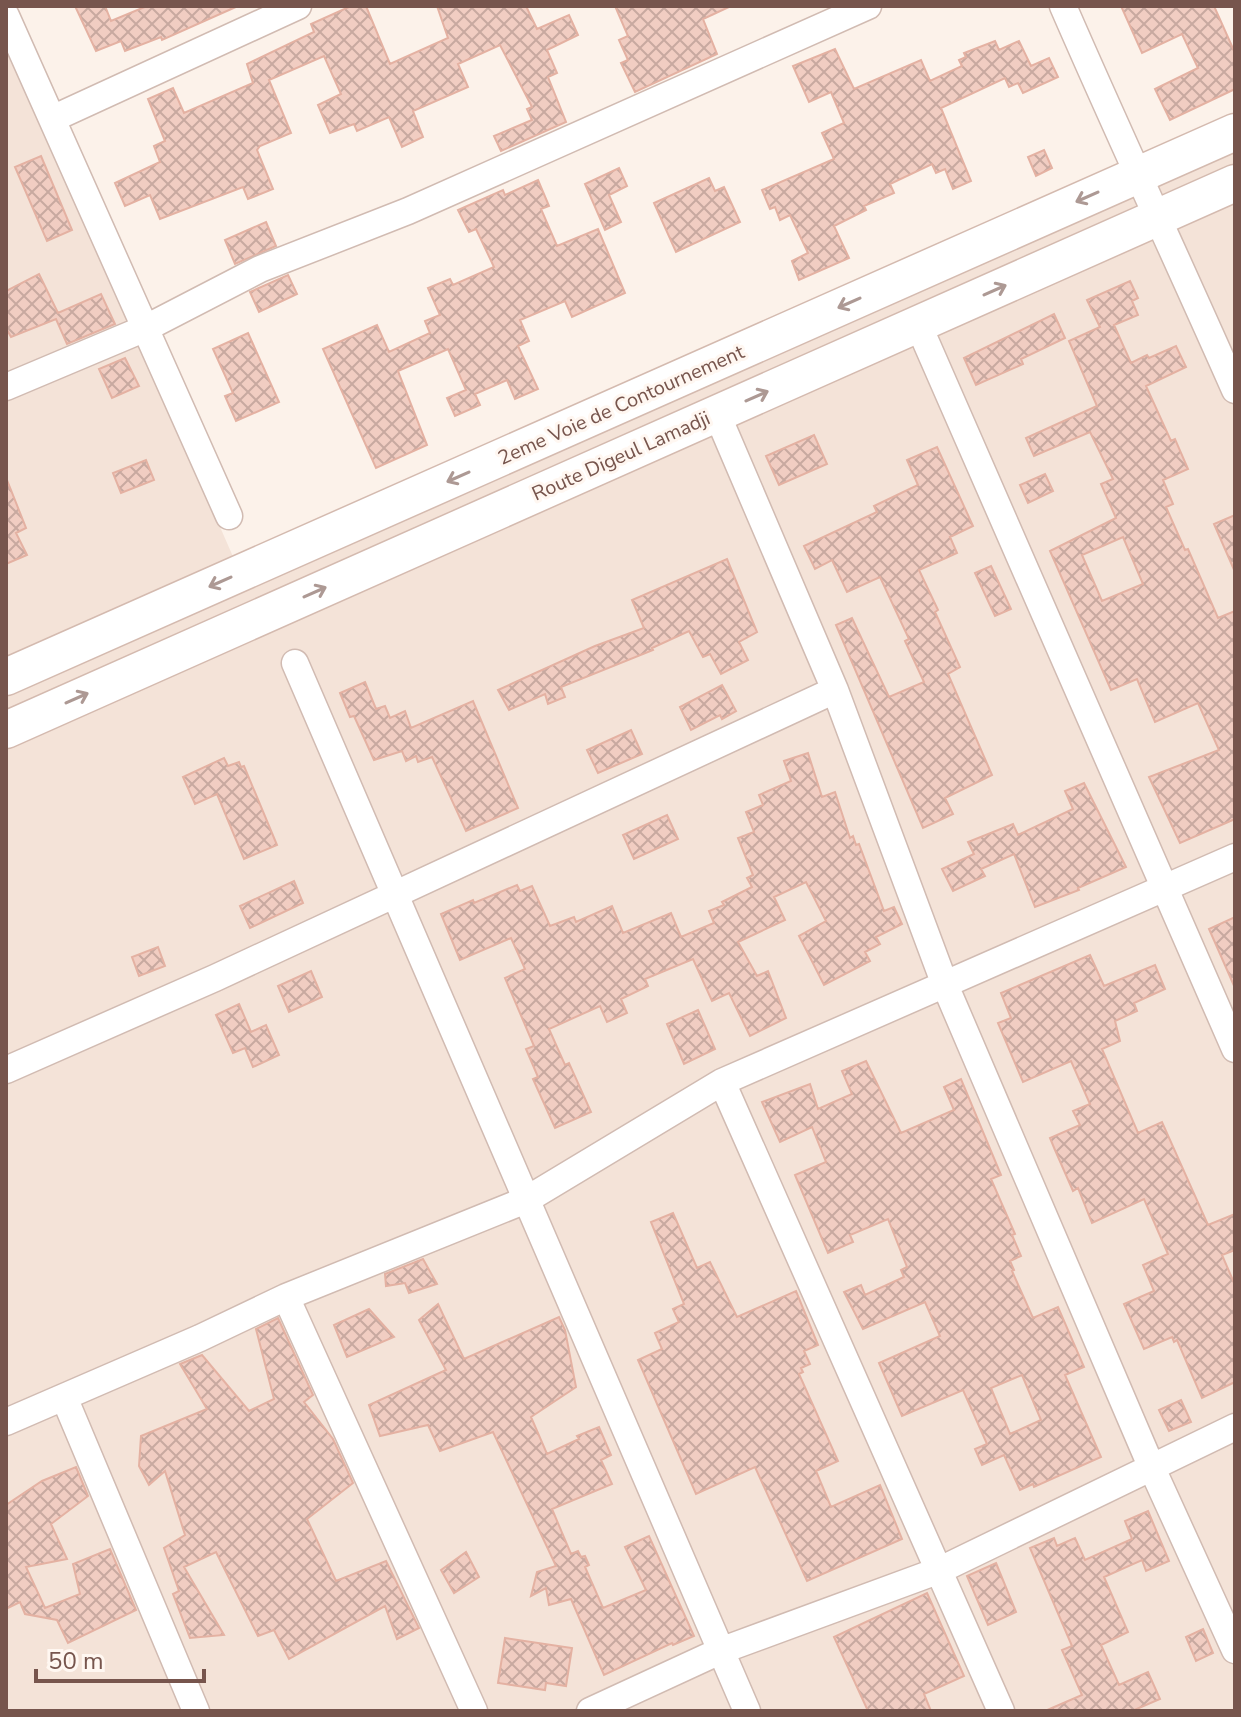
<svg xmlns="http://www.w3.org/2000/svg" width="1241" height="1717" font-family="'Nunito Sans',sans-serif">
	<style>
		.residential { fill: #f4e3d8 }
		.building { fill: url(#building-cross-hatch); stroke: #e4b1a2; stroke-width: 2; fill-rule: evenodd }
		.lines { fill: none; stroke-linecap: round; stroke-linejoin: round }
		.street-casing { stroke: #d1bbb2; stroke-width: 29 }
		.secondary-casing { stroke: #d4baaf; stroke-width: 39 }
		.street { stroke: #fff; stroke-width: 26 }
		.secondary { stroke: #fff; stroke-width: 36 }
		.oneway { stroke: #ad9994 }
		.labels { text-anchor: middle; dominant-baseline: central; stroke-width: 6; stroke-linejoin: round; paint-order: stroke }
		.street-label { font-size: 20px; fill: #77554d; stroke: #fff7f1 }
	</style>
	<defs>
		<pattern id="building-cross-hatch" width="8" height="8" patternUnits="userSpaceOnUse" patternTransform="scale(2)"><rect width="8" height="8" fill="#f1cdc2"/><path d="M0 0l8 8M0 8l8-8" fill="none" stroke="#c8a9a0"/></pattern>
	</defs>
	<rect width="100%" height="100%" fill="#fcf2ea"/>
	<path class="residential" d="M6,38l239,546 990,-437v1564h-1229z"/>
	<path class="building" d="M75,6h30l6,15 36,-15h91l-76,34 -1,-3 -36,14 -4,-10 -25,10z
		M351,6h15l24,58 58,-26 -11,-32h89l11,23 32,-14 9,20 -31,15 10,23 -9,4 18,45 -65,29 -7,-15 38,-16 -5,-11 5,-2 -32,-62 -42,19 10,23 -55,24 10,26 -21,10 -13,-30 -32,14 -3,-7 -24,9 -12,-28 23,-11 -17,-38 -55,24 22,53 -31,13 -3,4 16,39 -25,10 -5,-12 -83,32 -10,-24 -25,11 -10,-23 45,-21 -6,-16 11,-5 -17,-42 25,-11 11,25 69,-30 -6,-19 67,-32 -3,-8z
		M615,6h116l-28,13 14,35 -82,38 -14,-29 7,-3 -9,-20 9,-4z
		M1121,6h93l21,47v36l-65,31 -15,-31 43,-21 -16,-34 -40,19z
		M995,41l4,9 20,-9 12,25 18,-8 9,19 -35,16 -5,-10 -9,4 -4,-9 -64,30 30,73 -18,8 -8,-20 -9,4 -4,-9 -42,20 4,9 -30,13 2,4 -32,16 15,32 -50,22 -7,-19 16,-8 -18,-38 -10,5 -5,-13 -5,2 -8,-19 72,-31 -12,-26 22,-10 -13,-31 -22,10 -16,-36 42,-17 19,40 67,-29 9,21 32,-15 -3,-6 7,-3 -2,-4z
		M1044,150l8,18 -16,8 -8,-19z
		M41,156l31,74 -25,11 -32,-74z
		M619,168l8,18 -18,9 12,27 -16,8 -20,-46z
		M709,178l6,13 9,-4 16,35 -64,30 -22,-49z
		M538,180l11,26 -8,3 16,37 41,-17 27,64 -53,24 -7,-16 -45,19 9,21 -11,5 20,43 -23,10 -8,-19 -32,14 5,11 -25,11 -8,-18 19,-8 -18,-41 -50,22 29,74 -51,23 -53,-119 54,-24 12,27 41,-19 -5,-12 15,-6 -12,-27 22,-9 3,6 41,-18 -18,-38 -7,3 -11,-22 45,-20 2,5z
		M266,222l10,24 -41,18 -10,-24z
		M39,274l19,39 43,-19 14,30 -48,20 -11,-25 -45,18 -5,-9v-37z
		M288,275l9,19 -38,18 -9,-20z
		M1130,281l8,17 -6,3 6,14 -24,10 17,38 16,-8 2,3 27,-12 10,21 -40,19 25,55 4,-2 13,30 -25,11 10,24 -7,3 19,43 3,-1 30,69 17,-7v208l-55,24 -31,-66 70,-27 -21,-47 -43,19 -18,-43 -26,11 -61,-139 66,-33 -15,-34 12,-5 -23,-47 -56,24 -8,-18 71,-32 -28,-65 31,-14 -13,-27zM1123,537l20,47 -41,17 -20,-46z
		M1054,314l11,24 -44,21 2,5 -47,21 -12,-27z
		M248,333l31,69 -43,19 -11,-25 8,-3 -20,-44z
		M125,358l14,28 -27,12 -13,-29z
		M814,435l13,29 -48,21 -13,-29z
		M937,447l36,79 -23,11 7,16 -38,17 19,40 -3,2 25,55 -12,7 44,101 -47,23 8,16 -30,14 -87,-203 16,-7 37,79 35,-15 -19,-41 4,-2 -29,-62 -33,15 -15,-32 -17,9 -11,-23 73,-34 -3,-6 44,-21 -11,-25z
		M146,460l8,20 -33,13 -8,-20z
		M1045,474l8,17 -25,12 -8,-18z
		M7,480l19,48 -10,5 11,22 -21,9z
		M1235,515v57l-21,-48z
		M727,559l30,73 -18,10 9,18 -27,14 -11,-20 -7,3 -14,-26 -37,17 1,2 -92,37 4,10 -17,7 -3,-10 -36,16 -11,-20 97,-44 49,-18 -12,-28z
		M991,566l20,43 -16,7 -20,-43z
		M365,682l11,27 9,-3 5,12 15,-7 6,17 62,-27 45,107 -52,23 -34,-74 -14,5 -2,-6 -10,5 -4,-10 -28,9 -20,-44 -4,1 -10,-24z
		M722,685l14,26 -14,8 -2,-4 -29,15 -11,-23z
		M631,730l11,24 -44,19 -11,-23z
		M808,753l14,44 13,-5 15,46 3,-2 3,9 3,-1 25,67 10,-4 8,17 -26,13 4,7 -15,8 5,9 -46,24 -25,-49 27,-15 -20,-39 -32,15 11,23 -47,22 19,34 11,-5 18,47 -36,18 -21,-43 -17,8 -19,-42 -48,20 3,7 -27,13 6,14 -20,9 -7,-16 -51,23 16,36 4,-2 22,49 -36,16 -22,-49 5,-2 -12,-28 8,-3 -29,-68 20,-9 -14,-31 -51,22 -19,-46 32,-14 1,3 43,-18 3,6 12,-5 18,40 24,-9 2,5 36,-16 11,27 48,-20 10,24 33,-14 -5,-12 15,-6 -2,-3 30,-15 -5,-9 6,-3 -15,-37 16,-6 -8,-20 17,-7 -4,-10 32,-14 -7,-20z
		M224,758l4,8 11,-4 2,5 3,-1 33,79 -33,14 -27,-65 -22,10 -12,-27z
		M1084,783l42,84 -48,21 1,2 -44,17 -21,-53 -33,15 4,7 -32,15 -11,-22 32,-15 -6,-12 45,-18 5,11 55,-26 -8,-18z
		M667,815l11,24 -44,20 -11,-24z
		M294,881l9,22 -53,25 -10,-22z
		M1235,917v71l-26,-59z
		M158,947l7,19 -26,10 -7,-19z
		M1090,955l14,31 51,-21 10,24 -31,14 3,8 -22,10 5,20 -18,8 36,84 24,-11 46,103 27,-11v36l-13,5 13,30v97l-33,16 -25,-58 -3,2 -2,-5 -28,12 -20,-45 30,-13 -11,-26 25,-11 -24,-55 -52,24 -14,-35 -5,3 -18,-41 -5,-12 30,-13 -7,-14 17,-7 -19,-43 -48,21 -25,-59 13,-5 -10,-25z
		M311,971l11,26 -33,15 -11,-26z
		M239,1004l12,28 15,-7 13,30 -26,12 -8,-19 -12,5 -17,-38z
		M698,1010l17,39 -31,15 -17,-40z
		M866,1061l35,72 53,-23 -10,-23 17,-8 40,96 -10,4 24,55 -3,1 9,21 -11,5 4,9 -2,1 21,47 25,-11 26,60 -19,8 36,82 -67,30 -1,-3 -13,6 -16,-35 -22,10 -7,-16 12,-5 -24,-54 -61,26 -23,-53 61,-27 -15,-34 -62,27 -19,-37 17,-7 4,10 39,-18 -3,-7 6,-3 -19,-48 -38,16 3,7 -25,11 -33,-78 31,-13 -14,-35 -32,15 -18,-40 48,-18 8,25 34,-15 -10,-23zM1022,1375l19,45 -31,14 -19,-46z
		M673,1213l24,55 13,-6 27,55 59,-26 22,54 -14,6 6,13 -9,4 2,4 -4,2 39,87 -22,10 15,36 49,-22 22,54 -95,42 -52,-114 -59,27 -58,-134 24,-11 -7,-16 24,-11 -6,-13 11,-5 -33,-82z
		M423,1259l14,25 -28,9 -4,-10 -19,3 -1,-12z
		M438,1304l26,55 95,-42 6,13 11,57 -45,30 16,37 32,-15 -2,-3 22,-9 12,28 -10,5 11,24 -60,25 19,45 7,-3 3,6 4,-1 4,9 -4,2 18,41 43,-18 -21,-43 24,-11 45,100 -21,9 -1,-2 -68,32 -33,-76 -22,6 -3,-17 -15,8 6,-24 19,-6 -63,-134 -53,19 -12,-26 -48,11 -11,-31 77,-35 -27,-50z
		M369,1309l25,28 -47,20 -13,-32z
		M278,1318l35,77 -9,7 29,37 20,44 -46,36 29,62 50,-20 33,67 -22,11 -12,-33 -96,53 -15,-29 -16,6 -42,-84 -32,15 40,68 -34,3 -17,-44 6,-3 -15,-43 21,-13 -20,-64 -16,14 -10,-19 2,-30 66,-27 -27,-45 22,-9 47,56 25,-12 -18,-70z
		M1181,1400l10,22 -22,9 -10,-21z
		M76,1467l12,29 -37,28 16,35 -41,8 19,41 35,-14 -7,-30 37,-15 26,61 -68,33 -11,-23 -32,-6 -5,-12 -14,7v-104l36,-24z
		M1148,1511l21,50 -23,10 -4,-11 -38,17 24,55 -27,13 18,40 29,-13 12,27 -28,12h-87l37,-16 -20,-45 10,-4 -42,-98 24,-10 3,8 18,-8 10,22 47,-21 -7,-18z
		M466,1552l13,25 -25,16 -13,-23z
		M996,1563l20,49 -28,13 -21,-49z
		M927,1593l37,83 -40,18 7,17h-63l-34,-74z
		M1203,1629l10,24 -17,8 -10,-24z
		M505,1638l67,10 -6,38 -20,-3 -1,7 -47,-7z"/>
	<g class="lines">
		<g class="street-casing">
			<path id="street" d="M1063,6c56,129 115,255 172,384
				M6,16l223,500
				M52,119l246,-113
				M918,324l317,725
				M6,387l140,-59 114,-59 148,-58 460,-205
				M717,414l118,276 110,295 206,481 84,184
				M295,663l452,1048
				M6,1070l209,-92 620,-288
				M722,1082l279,629
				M286,1297l188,414
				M64,1397l132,314
				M6,1422l194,-84 86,-41 240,-97 196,-118 513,-225
				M590,1711l130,-60 220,-81 295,-143"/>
		</g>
		<g class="secondary-casing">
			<path id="secondary" d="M6,677l1229,-545
				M6,730l1229,-547"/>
		</g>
		<use href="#street" class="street"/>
		<use href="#secondary" class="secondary"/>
	</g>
	<defs><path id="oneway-shaft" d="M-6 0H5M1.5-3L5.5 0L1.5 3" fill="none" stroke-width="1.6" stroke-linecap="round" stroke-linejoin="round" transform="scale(2)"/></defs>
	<g class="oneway">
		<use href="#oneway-shaft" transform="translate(1087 197) rotate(156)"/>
		<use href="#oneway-shaft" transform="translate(995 290) rotate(-24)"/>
		<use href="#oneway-shaft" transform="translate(849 303) rotate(156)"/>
		<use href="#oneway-shaft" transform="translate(757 396) rotate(-24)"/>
		<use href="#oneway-shaft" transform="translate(458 477) rotate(156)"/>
		<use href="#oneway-shaft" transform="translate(220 582) rotate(156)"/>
		<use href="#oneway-shaft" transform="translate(315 592) rotate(-24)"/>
		<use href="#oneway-shaft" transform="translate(77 698) rotate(-24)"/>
	</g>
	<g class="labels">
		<g class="street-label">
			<text transform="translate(621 405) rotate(-24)">2eme Voie de Contournement</text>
			<text transform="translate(621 456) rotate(-24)">Route Digeul Lamadji</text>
		</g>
	</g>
	<rect width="1241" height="1717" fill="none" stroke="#77554d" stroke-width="16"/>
	<path d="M36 1669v12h168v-12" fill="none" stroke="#77554d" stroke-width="4"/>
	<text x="48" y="1669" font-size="24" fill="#77554d" stroke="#fff7f1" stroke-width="6" paint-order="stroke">50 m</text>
</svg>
